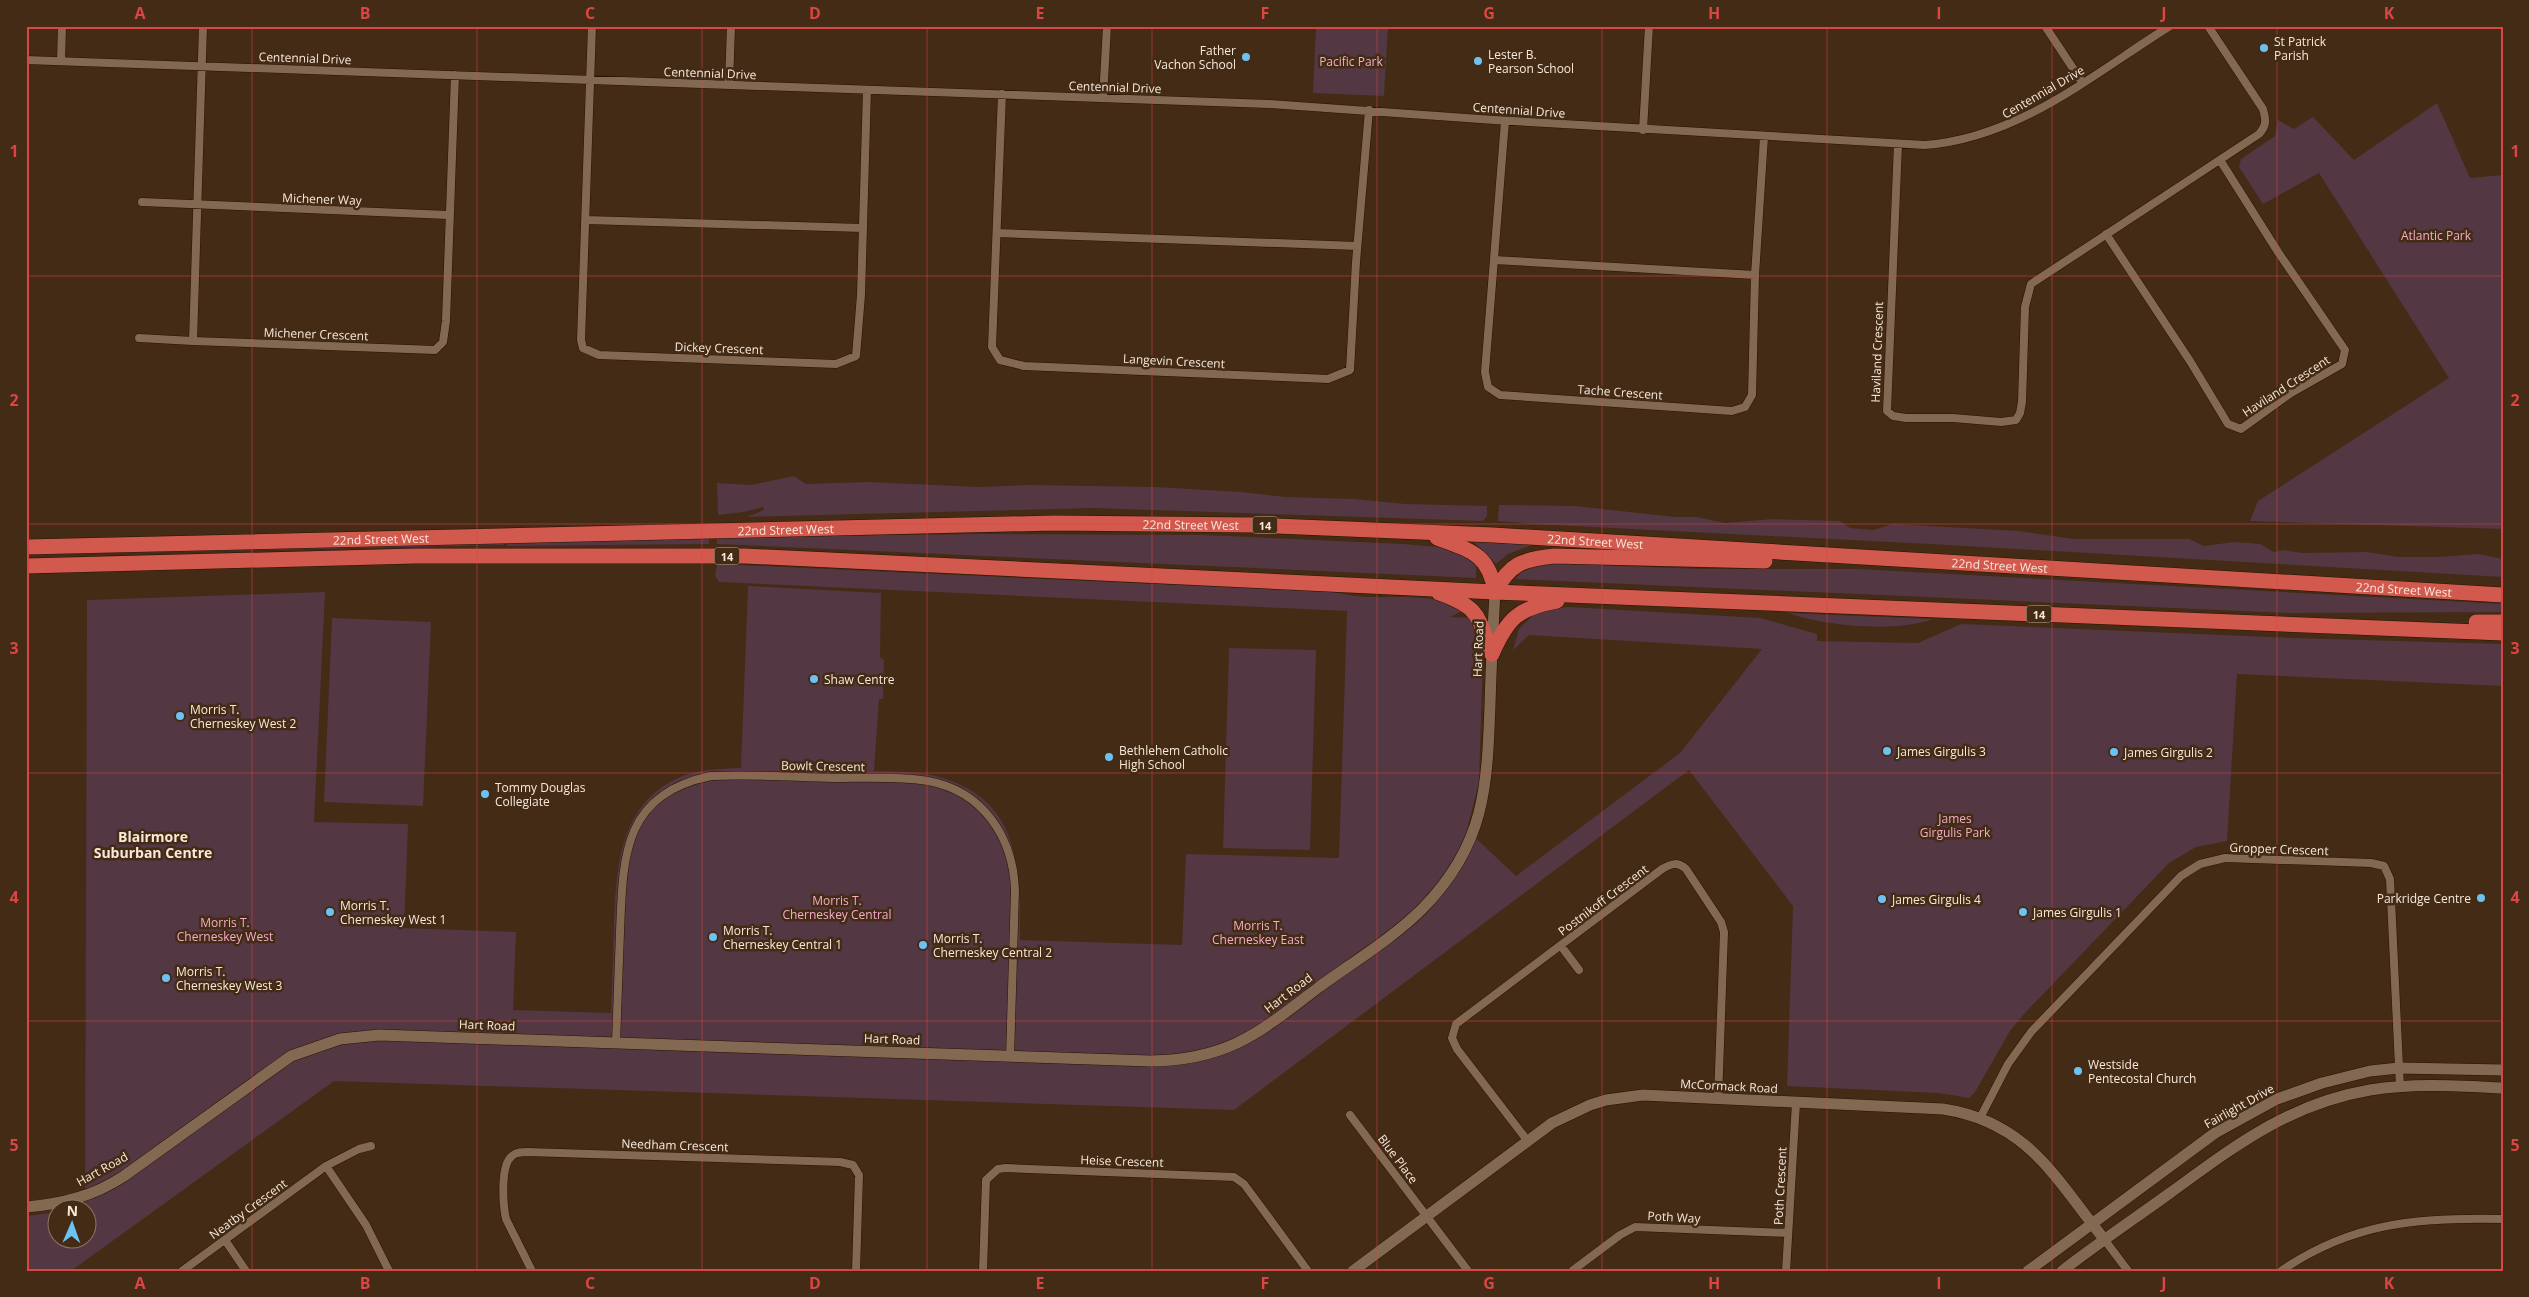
<svg xmlns="http://www.w3.org/2000/svg" width="2529" height="1297" font-family="'Open Sans',sans-serif">
	<style>
		.green { fill: #533743 }
		.lines { fill: none; stroke-linecap: round; stroke-linejoin: round }
		.street-casing { stroke: #291300; stroke-width: 9 }
		.secondary-casing { stroke: #291300; stroke-width: 12 }
		.highway-casing { stroke: #291300; stroke-width: 16 }
		.street { stroke: #846952; stroke-width: 8 }
		.secondary { stroke: #846952; stroke-width: 11 }
		.highway { stroke: #d2594e; stroke-width: 15 }
		.grid { fill: none; stroke: #db4543; stroke-width: 1; stroke-opacity: 0.55 }
		.poi-dot { fill: #6ec2f3; stroke: #432b15; stroke-width: 2 }
		.labels { text-anchor: middle; dominant-baseline: central; stroke-width: 5; stroke-linejoin: round; paint-order: stroke }
		.shield { fill: #432b15; stroke: #c2b0a0; stroke-width: 1 }
		.shield-label { font-size: 11px; font-weight: bold; fill: #f8e9db }
		.poi-label { font-size: 12px; fill: #f8e9db; stroke: #432b15; text-anchor: start }
		.street-label { font-size: 12px; fill: #f8e9db; stroke: #432b15 }
		.park-label { font-size: 12px; fill: #f2adc9; stroke: #432b15 }
		.neighbourhood-label { font-size: 14px; font-weight: bold; fill: #f8e9db; stroke: #432b15 }
		.neatline { fill: none; stroke: #db4543; stroke-width: 2 }
		.grid-label { font-size: 16px; text-anchor: middle; font-weight: bold; fill: #db4543 }
	</style>
	<rect width="100%" height="100%" fill="#432b15"/>
	<path class="green" d="M1316,26h72l-4,70 -71,-3z
		M2437,103l33,75 33,-3v354l-253,-8 8,-20 191,-123 -130,-205 -56,31 -24,-37 2,-8 34,-23 3,-16 16,9 19,-12 41,43z
		M794,476l12,8 62,-2 111,5 51,-2 126,2 85,5 44,5 69,2 52,5 81,2v10l-4,5 -390,-13 -346,9 17,-7 -1,-3 -19,5 -26,3 -1,-32 34,2z
		M1499,505l76,1 100,11h22l28,6 48,-4 67,2 10,7 24,2 18,-6 127,7 55,8h115l15,7 30,-4 26,2 14,8 9,-2 19,3 65,-1 32,5h40l39,-3 25,5v18l-573,-33 -396,-20 -36,-3z
		M983,534l220,1 200,9 36,3 37,13v18l-759,-34v-7z
		M709,536v8l-202,2 1,-5z
		M1474,542l58,3 -24,9 -12,10z
		M504,543v2l-478,10v-4z
		M1543,563l157,6h158l645,35v8l-213,1 -775,-34 7,-7z
		M717,564l613,28c12,1 26,5 38,5 34,1 66,-4 96,13l-14,7 21,1 10,27 2,10 -4,127 -12,48 49,46 164,-123 82,-104 -233,-14 -16,15 6,-21 20,-20 31,-2 190,11 57,16v7l101,2 43,-19 331,14 211,6v42l-266,-12 -10,167 -31,6 -27,16 -145,151 -14,17 -35,61 -6,6 -30,-5 -152,-7 6,-180 -104,-136 -455,340 -900,-29 -263,190h-45v-55l31,-4 1,28h30v-30l-19,-1 16,-4 2,-605 238,-8 -11,230 94,2 -4,104 112,4 -3,78 98,3c1,-28 2,-56 3,-83 2,-57 3,-124 64,-152 20,-9 41,-9 63,-10l7,-182 133,7 -1,64 4,3 -1,39h-4l-5,72c22,1 45,0 65,6 83,23 81,93 81,163l162,5 4,-91 153,4 8,-247 -628,-29 -4,-6z
		M1788,613l145,6c-37,14 -108,7 -145,-6z
		M332,618l99,4 -8,184 -99,-4z
		M1229,648l87,2 -6,200 -87,-2z"/>
	<g class="lines">
		<g class="street-casing">
			<path id="street" d="M203,26l-10,315 242,9 8,-8 3,-21 9,-246
				M592,26l-11,314 2,8 16,7 237,9 20,-8 5,-61 6,-205
				M2045,26l37,56
				M26,60l1243,44 225,16 431,25c94,-7 168,-71 245,-119
				M61,61l1,-35
				M729,84l2,-58
				M1002,94l-10,253 8,13 24,6 304,13 22,-9 6,-108 13,-152
				M1103,98l4,-72
				M1505,121l-20,251 3,15 12,8 232,16 13,-4 7,-12 3,-120 9,-138
				M1643,130l6,-104
				M1898,144l-11,267 6,5 13,2h47l48,4 15,-2 4,-7 2,-11 3,-95 6,-23 228,-150c8,-9 7,-14 4,-25l-55,-83
				M142,202l306,13
				M586,220l276,8
				M998,233l359,13
				M2106,234l84,127 38,63 13,5 50,-36 51,-29 3,-14 -67,-98 -58,-92
				M1494,260l261,15
				M139,338l54,3
				M1561,946l18,24
				M616,1043c1,-37 3,-74 4,-111 3,-74 2,-138 91,-156 40,-2 81,1 122,2 31,0 64,-2 95,3 55,10 85,56 87,109l-5,167
				M1350,1115l118,156
				M1980,1118l28,-54 23,-32 150,-156 19,-12 25,-6 146,5 13,3 6,13 10,208
				M1527,1140l-70,-91 -5,-11 4,-14 206,-155c10,-6 16,-7 24,0l35,53 3,10 -6,167
				M326,1166l33,-17 12,-3
				M2104,1239l24,32
				M225,1240l21,31
				M182,1271l144,-105 40,59 23,46
				M532,1271l-26,-52c-3,-14 -6,-54 6,-63 4,-4 10,-4 16,-4l312,10 13,3 6,10 -3,96
				M983,1271l3,-91 12,-11 8,-1 228,9 10,7 64,87
				M1572,1271l48,-36 15,-8 153,6
				M1786,1271l10,-168
				M2281,1271c71,-49 139,-54 222,-52"/>
		</g>
		<g class="secondary-casing">
			<path id="secondary" d="M26,1207c36,-3 68,-11 98,-31l167,-120 49,-17 39,-4 771,26c79,-1 110,-29 169,-74 33,-24 77,-51 105,-80 61,-63 63,-119 66,-202 1,-38 3,-76 5,-113
				M1353,1271l199,-148 38,-18 16,-5 37,-5 300,14c85,13 112,69 161,130
				M2028,1271l187,-138 62,-34 45,-16 48,-12 29,-3 104,2
				M2062,1271c35,-27 72,-52 108,-78 65,-47 118,-89 200,-103 44,-7 89,-4 133,-2"/>
		</g>
		<g class="highway-casing">
			<g id="highway">
				<path d="M1437,538c32,12 52,15 58,54"/>
				<path id="s1" d="M26,547l1028,-24 200,2 239,10 1010,60"/>
				<path d="M26,566l389,-10h330l750,36 1008,41"/>
				<path d="M1495,592c14,-28 28,-33 59,-36l211,5"/>
				<path d="M1439,593c42,15 38,23 53,61"/>
				<path d="M2476,622h27"/>
				<path d="M1492,654c16,-36 26,-46 65,-53"/>
			</g>
		</g>
		<use href="#street" class="street"/>
		<use href="#secondary" class="secondary"/>
		<use href="#highway" class="highway"/>
	</g>
	<path class="grid" d="M252,26v1245M477,26v1245M702,26v1245M927,26v1245M1152,26v1245M1377,26v1245M1602,26v1245M1827,26v1245M2052,26v1245M2277,26v1245M26,276h2477M26,524h2477M26,773h2477M26,1021h2477"/>
	<g class="poi-dot">
		<circle cx="2264" cy="48" r="5"/>
		<circle cx="1246" cy="57" r="5"/>
		<circle cx="1478" cy="61" r="5"/>
		<circle cx="814" cy="679" r="5"/>
		<circle cx="180" cy="716" r="5"/>
		<circle cx="1887" cy="751" r="5"/>
		<circle cx="2114" cy="752" r="5"/>
		<circle cx="1109" cy="757" r="5"/>
		<circle cx="485" cy="794" r="5"/>
		<circle cx="2481" cy="898" r="5"/>
		<circle cx="1882" cy="899" r="5"/>
		<circle cx="330" cy="912" r="5"/>
		<circle cx="2023" cy="912" r="5"/>
		<circle cx="713" cy="937" r="5"/>
		<circle cx="923" cy="945" r="5"/>
		<circle cx="166" cy="978" r="5"/>
		<circle cx="2078" cy="1071" r="5"/>
	</g>
	<g class="labels">
		<g class="shield">
			<rect x="1252.5" y="516.5" width="25" height="17" rx="4"/>
			<rect x="714.5" y="547.5" width="25" height="17" rx="4"/>
			<rect x="2026.5" y="605.5" width="25" height="17" rx="4"/>
		</g>
		<g class="shield-label">
			<text x="1265" y="525">14</text>
			<text x="727" y="556">14</text>
			<text x="2039" y="614">14</text>
		</g>
		<g class="poi-label">
			<text x="2274" y="41">St Patrick<tspan x="2274" dy="14">Parish</tspan></text>
			<text x="1236" y="50" text-anchor="end">Father<tspan x="1236" dy="14">Vachon School</tspan></text>
			<text x="1488" y="54">Lester B.<tspan x="1488" dy="14">Pearson School</tspan></text>
			<text x="824" y="679">Shaw Centre</text>
			<text x="190" y="709">Morris T.<tspan x="190" dy="14">Cherneskey West 2</tspan></text>
			<text x="1119" y="750">Bethlehem Catholic<tspan x="1119" dy="14">High School</tspan></text>
			<text x="1897" y="751">James Girgulis 3</text>
			<text x="2124" y="752">James Girgulis 2</text>
			<text x="495" y="787">Tommy Douglas<tspan x="495" dy="14">Collegiate</tspan></text>
			<text x="2471" y="898" text-anchor="end">Parkridge Centre</text>
			<text x="1892" y="899">James Girgulis 4</text>
			<text x="340" y="905">Morris T.<tspan x="340" dy="14">Cherneskey West 1</tspan></text>
			<text x="2033" y="912">James Girgulis 1</text>
			<text x="723" y="930">Morris T.<tspan x="723" dy="14">Cherneskey Central 1</tspan></text>
			<text x="933" y="938">Morris T.<tspan x="933" dy="14">Cherneskey Central 2</tspan></text>
			<text x="176" y="971">Morris T.<tspan x="176" dy="14">Cherneskey West 3</tspan></text>
			<text x="2088" y="1064">Westside<tspan x="2088" dy="14">Pentecostal Church</tspan></text>
		</g>
		<g class="street-label">
			<text transform="translate(305 58) rotate(2)">Centennial Drive</text>
			<text transform="translate(710 73) rotate(2)">Centennial Drive</text>
			<text transform="translate(1115 87) rotate(2)">Centennial Drive</text>
			<text transform="translate(2043 92) rotate(-30)">Centennial Drive</text>
			<text transform="translate(1519 110) rotate(4)">Centennial Drive</text>
			<text transform="translate(322 199) rotate(2)">Michener Way</text>
			<text transform="translate(316 334) rotate(2)">Michener Crescent</text>
			<text transform="translate(719 348) rotate(2)">Dickey Crescent</text>
			<text transform="translate(1877 352) rotate(-88)">Haviland Crescent</text>
			<text transform="translate(1174 361) rotate(3)">Langevin Crescent</text>
			<text transform="translate(2286 386) rotate(-33)">Haviland Crescent</text>
			<text transform="translate(1620 392) rotate(4)">Tache Crescent</text>
			<text stroke="none"><textPath href="#s1" startOffset="1165">22nd Street West</textPath></text>
			<text stroke="none"><textPath href="#s1" startOffset="760">22nd Street West</textPath></text>
			<text stroke="none"><textPath href="#s1" startOffset="355">22nd Street West</textPath></text>
			<text stroke="none"><textPath href="#s1" startOffset="1570">22nd Street West</textPath></text>
			<text stroke="none"><textPath href="#s1" startOffset="1975">22nd Street West</textPath></text>
			<text stroke="none"><textPath href="#s1" startOffset="2380">22nd Street West</textPath></text>
			<text transform="translate(1478 649) rotate(-88)">Hart Road</text>
			<text transform="translate(823 766) rotate(1)">Bowlt Crescent</text>
			<text transform="translate(2279 849) rotate(2)">Gropper Crescent</text>
			<text transform="translate(1603 900) rotate(-37)">Postnikoff Crescent</text>
			<text transform="translate(1288 993) rotate(-37)">Hart Road</text>
			<text transform="translate(487 1025) rotate(2)">Hart Road</text>
			<text transform="translate(892 1039) rotate(2)">Hart Road</text>
			<text transform="translate(1729 1086) rotate(3)">McCormack Road</text>
			<text transform="translate(2239 1106) rotate(-29)">Fairlight Drive</text>
			<text transform="translate(675 1145) rotate(2)">Needham Crescent</text>
			<text transform="translate(1398 1159) rotate(53)">Blue Place</text>
			<text transform="translate(1122 1161) rotate(2)">Heise Crescent</text>
			<text transform="translate(102 1169) rotate(-29)">Hart Road</text>
			<text transform="translate(1780 1186) rotate(-87)">Poth Crescent</text>
			<text transform="translate(248 1209) rotate(-36)">Neatby Crescent</text>
			<text transform="translate(1674 1217) rotate(3)">Poth Way</text>
		</g>
		<g class="park-label">
			<text x="1351" y="61">Pacific Park</text>
			<text x="2436" y="235">Atlantic Park</text>
			<text x="1955" y="818">James<tspan x="1955" dy="14">Girgulis Park</tspan></text>
			<text x="837" y="900">Morris T.<tspan x="837" dy="14">Cherneskey Central</tspan></text>
			<text x="225" y="922">Morris T.<tspan x="225" dy="14">Cherneskey West</tspan></text>
			<text x="1258" y="925">Morris T.<tspan x="1258" dy="14">Cherneskey East</tspan></text>
		</g>
		<g class="neighbourhood-label">
			<text x="153" y="836">Blairmore<tspan x="153" dy="16">Suburban Centre</tspan></text>
		</g>
	</g>
	<rect width="2529" height="1297" fill="none" stroke="#432b15" stroke-width="55"/>
	<g transform="translate(72 1224) rotate(2)"><circle r="24" fill="#432b15" stroke="#8b7764"/>
	<path d="M0-4L9 19L0 12L-9 19Z" fill="#6ec2f3"/>
	<text y="-8" font-size="14" font-weight="bold" text-anchor="middle" fill="#f8e9db">N</text>
	</g>
	<rect x="28" y="28" width="2474" height="1242" class="neatline"/>
	<g class="grid-label">
		<text x="140" y="19">A</text>
		<text x="365" y="19">B</text>
		<text x="590" y="19">C</text>
		<text x="815" y="19">D</text>
		<text x="1040" y="19">E</text>
		<text x="1265" y="19">F</text>
		<text x="1489" y="19">G</text>
		<text x="1714" y="19">H</text>
		<text x="1939" y="19">I</text>
		<text x="2164" y="19">J</text>
		<text x="2389" y="19">K</text>
		<text x="14" y="157">1</text>
		<text x="2515" y="157">1</text>
		<text x="14" y="406">2</text>
		<text x="2515" y="406">2</text>
		<text x="14" y="654">3</text>
		<text x="2515" y="654">3</text>
		<text x="14" y="903">4</text>
		<text x="2515" y="903">4</text>
		<text x="14" y="1151">5</text>
		<text x="2515" y="1151">5</text>
		<text x="140" y="1289">A</text>
		<text x="365" y="1289">B</text>
		<text x="590" y="1289">C</text>
		<text x="815" y="1289">D</text>
		<text x="1040" y="1289">E</text>
		<text x="1265" y="1289">F</text>
		<text x="1489" y="1289">G</text>
		<text x="1714" y="1289">H</text>
		<text x="1939" y="1289">I</text>
		<text x="2164" y="1289">J</text>
		<text x="2389" y="1289">K</text>
	</g>
</svg>
